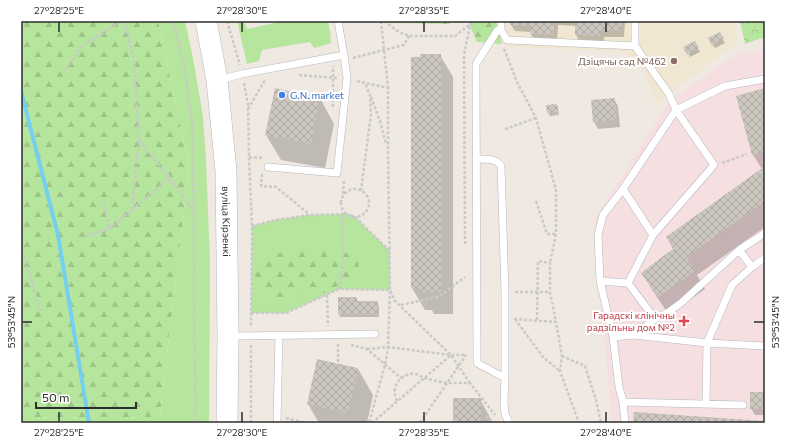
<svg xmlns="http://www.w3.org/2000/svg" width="786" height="444" font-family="Commissioner,sans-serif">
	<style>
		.education { fill: #f0e6d1 }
		.medical { fill: #f5dfe0 }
		.grass { fill: #b6e59e }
		.forest { fill: url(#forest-firs) }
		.park { fill: url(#park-crowns) }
		.shadow { fill: #0003 }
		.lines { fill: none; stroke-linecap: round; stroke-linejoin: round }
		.stream { stroke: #75cff0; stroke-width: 4 }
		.building { fill: url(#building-cross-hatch) }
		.lane-casing { stroke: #b4b7c1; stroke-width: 8 }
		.secondary-casing { stroke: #b4b7c1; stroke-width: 22 }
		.path { stroke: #c9c9c9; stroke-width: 2.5; stroke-dasharray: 3 2; stroke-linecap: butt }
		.lane { stroke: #fff; stroke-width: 7 }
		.secondary { stroke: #fff; stroke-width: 21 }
		.ticks { fill: none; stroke: #2e2e2e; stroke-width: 1.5 }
		.education-dot { fill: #8d6e63; stroke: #fff; stroke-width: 1.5 }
		.shop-dot { fill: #3f7fe0; stroke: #fff; stroke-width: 1.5 }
		.health-dot { fill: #e0444e; stroke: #fff; stroke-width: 1.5 }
		.labels { text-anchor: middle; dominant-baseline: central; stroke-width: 4; stroke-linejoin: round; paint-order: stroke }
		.education-label { font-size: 10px; fill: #785e54; stroke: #fff; text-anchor: end }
		.shop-label { font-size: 10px; fill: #366cbe; stroke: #fff; text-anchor: start }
		.street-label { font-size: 10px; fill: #2e2e2e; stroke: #fff }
		.health-label { font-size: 10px; fill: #be3a42; stroke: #fff; text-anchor: end }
		.neatline { fill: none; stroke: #2e2e2e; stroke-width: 1.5 }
		.ticks-label { font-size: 10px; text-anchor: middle; fill: #2e2e2e }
	</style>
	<defs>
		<pattern id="forest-firs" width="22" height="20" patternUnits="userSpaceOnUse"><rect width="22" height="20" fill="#b6e59e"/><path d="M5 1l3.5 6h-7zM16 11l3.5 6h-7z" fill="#9dc588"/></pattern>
		<pattern id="park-crowns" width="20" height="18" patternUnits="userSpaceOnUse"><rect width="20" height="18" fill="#b6e59e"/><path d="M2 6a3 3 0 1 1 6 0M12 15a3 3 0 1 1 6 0" fill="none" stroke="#9dc588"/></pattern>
		<pattern id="building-cross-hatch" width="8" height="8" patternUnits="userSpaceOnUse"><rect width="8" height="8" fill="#cbc7bf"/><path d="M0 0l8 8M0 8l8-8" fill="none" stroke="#afaba4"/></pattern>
	</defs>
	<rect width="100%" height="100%" fill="#efe9e1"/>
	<path class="education" d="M499,21h235l3,22 -81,60 -12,-32 -18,-19 -120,-6z"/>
	<path class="medical" d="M765,49v374h-153l-18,-203 76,-120 68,-47z"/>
	<path class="grass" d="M158,21h27l8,37 10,59 3,43 4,101 -1,162h-50l30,-256z
		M237,21h7l3,8 37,-8h44l2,10 1,12 -17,5 -4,-6 -48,8 -3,11 -12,3z
		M345,214l9,2 36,35v39l-51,-1 -53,24h-35l1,-87 23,-6 34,-5z"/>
	<path class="forest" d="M21,21h137l31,146 -30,256h-138z
		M387,21h63v3l-58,-1z
		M468,21h28l6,23 -25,-2z
		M295,248l54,5 10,8 -1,13 -33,19 -37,-2 -2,13 -17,-5 -11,-11 -4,-18 20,-15z"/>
	<path class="park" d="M740,21h25v16l-20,7z"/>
	<path class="shadow" d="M511,21h114l-1,16h-20v6l-24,-1 -4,-7v-9l-18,-1 -1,17 -22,-1 -4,-7v-2l-16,-1 -4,-6z
		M719,33l6,10 -10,5 -6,-9z
		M695,42l5,10 -10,5 -5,-9z
		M440,55l13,22v237h-19l-2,-4h-7l-13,-22 9,-230z
		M765,89v138l-68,48 8,14 -36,26 -16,-24 -10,-18 31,-23 -7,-12 95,-69 -9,-14 -16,-59z
		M320,98l14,26 -9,44 -44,-8 -15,-25z
		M614,99l4,7 2,21 -22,2 -4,-7 -2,-21z
		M557,105l1,3 1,7 -9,1 -2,-3z
		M356,298l2,3 19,1 2,4v11h-39l-1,-3z
		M358,369l15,26 -6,28h-48l-11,-19z
		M762,393l3,5v17h-10l-4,-7z
		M480,399l13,24h-39z"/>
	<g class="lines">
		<path class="stream" d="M21,91l37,144 31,188"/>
	</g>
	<path class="building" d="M510,21h44v14l-24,-1 1,-8 -21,-1z
		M575,21h46v10l-20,-1 -1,6 -25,-1z
		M720,32l4,7 -12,7 -4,-8z
		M695,41l4,7 -12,7 -4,-8z
		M420,54h21v238h-21v-4h-9v-231h9z
		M275,88l45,10 -9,46 -46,-9z
		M765,88v64l-13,3 -16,-59z
		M615,98l1,22 -23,2 -2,-22z
		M557,104l1,8 -11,1 -1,-8z
		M765,166v35l-79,56 9,14 -37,26 -17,-24 33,-25 -8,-11z
		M338,297h19v4h21v14l-40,-1z
		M317,359l41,9 -10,45 -41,-9z
		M750,392h13v17h-13z
		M453,398h28v25h-28z
		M634,412l130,9v2h-131z"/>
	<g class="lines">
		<g class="lane-casing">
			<path id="lane" d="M338,21l6,34
				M501,21v9l6,10 128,6v-25
				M501,29l-4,2 -21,33 1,299 28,15 -1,24 1,12 4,9
				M219,80l23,-6 102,-19 3,23 -10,95 -69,-6
				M476,159c8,0 21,-1 25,7l4,126v86
				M623,189l30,46 61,-70 -38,-55 -7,-16 -34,-48
				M739,250l13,17
				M600,281l28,2 25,-48
				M628,283l27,36
				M633,335l22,-16 12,-6 14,-10 58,-53 26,-17
				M230,336l145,-2
				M613,337l20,-2 74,8 25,-58 20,-18 13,-9
				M623,402l120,3
				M706,404l1,-61 58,3
				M277,423l2,-88
				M625,423l-2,-21 -4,-15 -6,-50 -13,-56 -2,-46 5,-20 20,-26 53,-79 49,-24 40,-7"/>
		</g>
		<g class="secondary-casing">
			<g id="secondary">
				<path id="s1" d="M206,21l11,59 9,91 2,165 -1,87"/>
			</g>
		</g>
		<path class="path" d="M124,21l10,39 5,80 31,38 24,34
			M173,21l12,50 7,53 2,89 1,210
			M227,21l13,44
			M381,21l7,67
			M384,21l15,11 10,4h46l14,-11
			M504,49l13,33 19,36 20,72v44l-6,29
			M353,58l51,-13 5,-9
			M63,73l18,-26 40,-26
			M299,75l39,3
			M357,81l31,7v60l2,142 -2,57 -3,18 -16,58
			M244,83l4,22 1,52 3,69 -1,100
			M371,97l9,24 6,23
			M333,107v-41
			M248,109l17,-29
			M505,129l31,-11
			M249,157l15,1
			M722,163l25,-9
			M262,174l-1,12 15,1 33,27
			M341 203a14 14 0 1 1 28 0a14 14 0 1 1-28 0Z
			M361,191l10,-77 -1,-19 -5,-12
			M343,194l1,-14
			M536,201l11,33h9
			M104,204l5,24
			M132,209l7,-69
			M252,226l23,-6 34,-5 36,-1 9,2 36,35
			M85,236l24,-7 61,-51
			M465,244l-1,-189 3,-15 4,-19
			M21,255l3,-1 16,57
			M339,289c5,-24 3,-50 3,-75
			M515,292h35
			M327,295l1,31
			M401,305l36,-8 7,-4 21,-16
			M251,313h35l53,-24 51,1 5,11 56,54 19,28
			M514,319l42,3 6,34 -2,15 19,52
			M515,319l28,38 17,14
			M537,320l1,-59 12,2v29l6,30
			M338,344v20
			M351,345l16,4 34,29
			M367,349l21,-2 63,8h14
			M562,356l23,10 11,34 5,23
			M397,401c-3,-6 -3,-12 0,-18 4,-7 12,-10 19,-9 3,1 6,3 9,4 7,2 15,4 22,5l19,-28
			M486,416l7,7
			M286,418l19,5
			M251,423v-78
			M372,423l79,-68
			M420,423l27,-40h23l25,32"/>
		<use href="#lane" class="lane"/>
		<use href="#secondary" class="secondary"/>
	</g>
	<path class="ticks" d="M59,22v10M242,22v10M424,22v10M606,22v10M22,322h10M754,322h10M59,412v10M242,412v10M424,412v10M606,412v10"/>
	<circle class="education-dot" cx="674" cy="61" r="4"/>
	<circle class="shop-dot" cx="282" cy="95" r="4"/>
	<path class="health-dot" d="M682 315h4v4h4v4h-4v4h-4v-4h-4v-4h4z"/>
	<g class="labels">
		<g class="education-label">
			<text x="666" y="61">Дзіцячы сад №462</text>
		</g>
		<g class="shop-label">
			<text x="290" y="95">G.N. market</text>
		</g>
		<g class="street-label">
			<text stroke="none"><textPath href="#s1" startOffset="202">вуліца Кірэенкі</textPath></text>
		</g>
		<g class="health-label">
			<text x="675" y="315">Гарадскі клінічны<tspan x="675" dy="12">радзільны дом №2</tspan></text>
		</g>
	</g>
	<rect width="786" height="444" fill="none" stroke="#ffffff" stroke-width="44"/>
	<path d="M36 402v6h100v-6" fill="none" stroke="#2e2e2e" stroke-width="2"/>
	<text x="42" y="402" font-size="12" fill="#2e2e2e" stroke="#ffffff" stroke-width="3" paint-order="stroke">50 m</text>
	<rect x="22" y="22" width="742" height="400" class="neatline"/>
	<g class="ticks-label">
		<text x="59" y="14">27°28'25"E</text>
		<text x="242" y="14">27°28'30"E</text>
		<text x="424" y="14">27°28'35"E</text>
		<text x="606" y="14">27°28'40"E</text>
		<text transform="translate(11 322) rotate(-90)" y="4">53°53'45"N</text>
		<text transform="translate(775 322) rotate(-90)" y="4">53°53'45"N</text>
		<text x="59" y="436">27°28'25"E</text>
		<text x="242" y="436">27°28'30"E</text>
		<text x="424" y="436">27°28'35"E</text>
		<text x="606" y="436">27°28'40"E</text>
	</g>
</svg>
